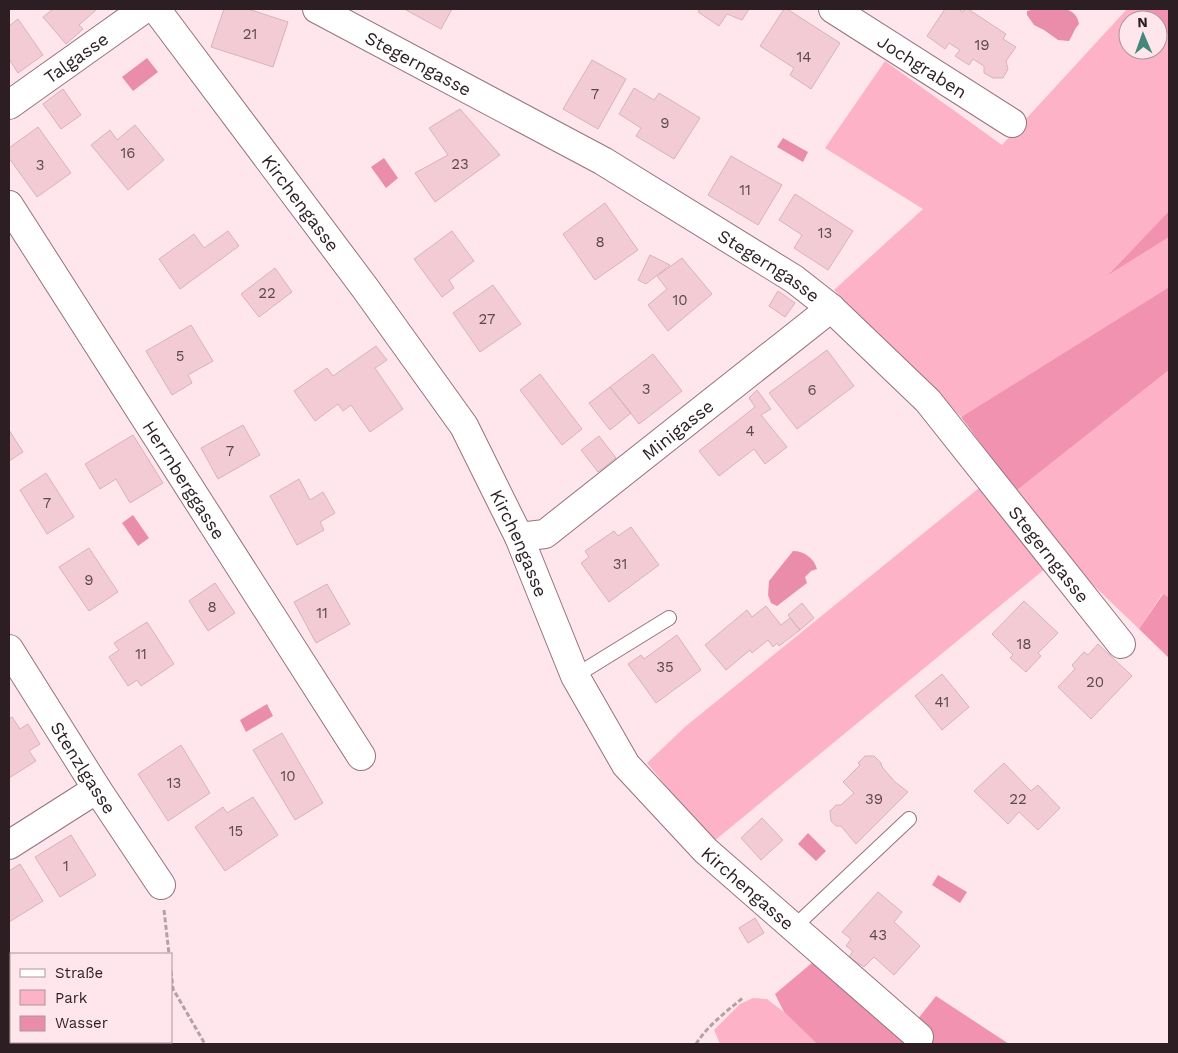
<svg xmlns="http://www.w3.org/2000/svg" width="1178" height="1053" font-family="'Work Sans',sans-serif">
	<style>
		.green { fill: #feb2c8 }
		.forest { fill: #f193b0 }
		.water { fill: #ea8daa }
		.building { fill: #f3cbd5; stroke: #d8b1bc }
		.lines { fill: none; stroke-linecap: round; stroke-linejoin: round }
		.lane-casing { stroke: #96727c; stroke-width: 16 }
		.street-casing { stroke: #96727c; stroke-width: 30 }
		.path { stroke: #b5a0a5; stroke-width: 3; stroke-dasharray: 5 2.5; stroke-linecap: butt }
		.lane { stroke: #fff; stroke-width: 14 }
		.street { stroke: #fff; stroke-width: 28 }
		.labels { text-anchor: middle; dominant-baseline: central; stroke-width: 4; stroke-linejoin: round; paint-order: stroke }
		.number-label { font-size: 15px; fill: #5e494f }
		.street-label { font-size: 18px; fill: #2c1e22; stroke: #ffe6ec }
	</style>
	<rect width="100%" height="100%" fill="#ffe6ec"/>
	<path class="green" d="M1127,9h17l11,11h-27v30h30v-26l11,12v175l-59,62 59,-36v50l-208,130 -127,-127 89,-81 -98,-61 60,-87 117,84z
		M1169,370v227l-7,-3 -23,35 -72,-69 -51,-69z
		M984,484l62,84 -332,273 -35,-39 -32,-39 39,-37z
		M753,998l14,1 17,13 33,32h-97l-6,-14 26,-26z"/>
	<path class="forest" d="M1144,9h25v27l-11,-12v-4h-3z
		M1169,211v26l-61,38z
		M1169,287v83l-153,121 -55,-74z
		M1163,594l6,3v61l-30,-29z
		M813,962l89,77 34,-43 73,48h-192l-33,-32 -9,-18z"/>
	<path class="water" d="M1036,9c15,0 40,-6 43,15 -5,5 -6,11 -10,17l-11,-1 -14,-10 -10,-5 -7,-10v-4z
		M147,58l11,14 -25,19 -11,-14z
		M783,138l25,14 -5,10 -26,-15z
		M384,158l14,20 -12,10 -15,-21z
		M133,515l16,23 -11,8 -16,-23z
		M793,551c11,0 21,7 24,18l-6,2 -6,6 2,6 -30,23 -6,-3 -3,-8 1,-14z
		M267,704l6,12 -27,16 -6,-12z
		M808,833l18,18 -10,10 -18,-17z
		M938,875l29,17 -7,11 -28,-18z"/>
	<path class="building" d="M53,9h44l-18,16 4,4 -17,15 -23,-27z
		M224,9h24l40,13 -15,45 -62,-20z
		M407,9h45l-11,20 -35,-19z
		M700,9h49l-7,11 -15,-6 -8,12 -21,-14z
		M784,9h3l53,34 -29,46 -21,-14 4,-7 -34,-22z
		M945,9h13l5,3 2,-3h3l38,25 -3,5 13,8 -10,14 2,8 -5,9h-10l-9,-5v-7l-11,-7 -4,6 -14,-9 5,-6 -11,-7 -4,6 -18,-13z
		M18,19l25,36 -25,18 -9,-14v-33z
		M592,60l34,19 -28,50 -35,-20z
		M634,88l20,12 5,-7 41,25 -26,41 -38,-23 5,-8 -22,-14z
		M63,89l18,26 -20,14 -18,-25z
		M460,109l40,46 -65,47 -20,-29 33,-18 -19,-27z
		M135,125l29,35 -36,30 -37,-45 19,-15 7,10z
		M38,127l33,46 -34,24 -28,-39v-10z
		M731,156l51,29 -24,40 -50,-30z
		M795,194l58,37 -25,39 -34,-22 8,-13 -23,-15z
		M605,203l33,47 -43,30 -32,-46z
		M228,231l11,15 -59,43 -21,-30 35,-25 10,14z
		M452,231l22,30 -25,19 5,8 -12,9 -28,-38z
		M650,255l20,10 -24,19 -8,-4z
		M682,258l30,36 -44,37 -20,-26 19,-16 -10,-13z
		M275,268l17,24 -33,25 -18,-23z
		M493,285l28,39 -41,28 -27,-39z
		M778,291l17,12 -10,14 -16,-11z
		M191,325l22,36 -25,14 4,8 -20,12 -26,-44z
		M376,346l11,14 -12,8 28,41 -33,23 -19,-27 -8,6 -5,-7 -23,17 -21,-30 33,-23 6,8z
		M827,350l27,36 -57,43 -28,-36z
		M653,354l29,37 -43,33 -29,-37z
		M540,374l42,55 -20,16 -42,-55z
		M610,387l21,26 -21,17 -21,-27z
		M757,390l14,19 -10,6 26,32 -22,17 -11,-15 -35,27 -20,-25 56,-44 -6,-9z
		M243,425l17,30 -42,24 -17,-31z
		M9,430l14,22 -14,9z
		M133,435l30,48 -33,20 -14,-24 -16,10 -15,-25z
		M599,436l17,22 -18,14 -17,-22z
		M46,473l28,44 -27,17 -27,-44z
		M299,479l11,21 13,-8 12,21 -15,9 4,8 -27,15 -27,-49z
		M631,527l28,38 -50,37 -28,-39 8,-6 -4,-6 29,-20 4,5z
		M89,548l29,44 -29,19 -30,-44z
		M215,583l20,30 -27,18 -19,-30z
		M327,584l23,40 -34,19 -22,-41z
		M1024,601l34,32 -20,20 3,3 -15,16 -16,-14 3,-3 -21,-21z
		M802,603l12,15 -14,12 -12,-15z
		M766,606l15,19 9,-7 10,12 -21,16 -2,-3 -4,4 -5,-7 -16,13 -2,-3 -24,20 -21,-25 42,-35 5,7z
		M147,622l27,42 -33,22 -4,-6 -9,6 -19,-29 10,-7 -5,-7z
		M677,635l24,35 -45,33 -28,-39 13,-9 3,4z
		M1098,644l34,32 -41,43 -33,-32 17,-18 -3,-4 12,-13 4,3z
		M942,674l27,33 -27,23 -27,-34z
		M12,717l8,12 8,-5 12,20 -11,7 7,10 -27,17v-59z
		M282,733l41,70 -28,17 -42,-70z
		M181,745l29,48 -42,28 -30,-47z
		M865,756h9l7,7 1,4 13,15 13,10 -52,52 -15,-18h-5l-5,-5 -1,-10 6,-6h5l13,-12 -11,-11 17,-17 -2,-2z
		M1004,763l27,28 7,-6 22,23 -22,22 -19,-18 -11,12 -34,-33z
		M253,797l25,38 -53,36 -30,-44 28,-20 4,6z
		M762,818l21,22 -22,20 -20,-22z
		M71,835l25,40 -36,22 -25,-40z
		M20,864l23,37 -34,21v-51z
		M878,892l24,20 -8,10 26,24 -26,29 -20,-18 -10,10 -15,-10 4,-6 -7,-5 5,-7 -9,-7z
		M755,918l9,15 -16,10 -9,-15z"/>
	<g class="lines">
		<g class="lane-casing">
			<path id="lane" d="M575,676l94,-58
				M793,928l116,-109"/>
		</g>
		<g class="street-casing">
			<g id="street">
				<path id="s1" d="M156,9l209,279 99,138 55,111 56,139 51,89 80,86 213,186"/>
				<path id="s2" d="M317,9l286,152 191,118 37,29 97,93 193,243"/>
				<path id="s3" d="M833,9l179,114"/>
				<path id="s4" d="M9,105l135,-96"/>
				<path id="s5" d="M9,205l352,551"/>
				<path id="s6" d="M519,537l26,-3 286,-226"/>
				<path id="s7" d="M9,649l88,140 64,96"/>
				<path d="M9,845l88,-56"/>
			</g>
		</g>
		<path class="path" d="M164,910l5,44
			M171,971l2,18 32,55
			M696,1044c12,-19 31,-33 48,-47"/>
		<use href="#lane" class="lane"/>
		<use href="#street" class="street"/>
	</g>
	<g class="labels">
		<g class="number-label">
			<text x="250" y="34">21</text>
			<text x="982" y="45">19</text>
			<text x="804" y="57">14</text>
			<text x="595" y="94">7</text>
			<text x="665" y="123">9</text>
			<text x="128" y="153">16</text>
			<text x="460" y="164">23</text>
			<text x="40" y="165">3</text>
			<text x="745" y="190">11</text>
			<text x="825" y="233">13</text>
			<text x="600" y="242">8</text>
			<text x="267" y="293">22</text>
			<text x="680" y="300">10</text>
			<text x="487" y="319">27</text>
			<text x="180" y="356">5</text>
			<text x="646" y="389">3</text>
			<text x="812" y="390">6</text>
			<text x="750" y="431">4</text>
			<text x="230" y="451">7</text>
			<text x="47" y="503">7</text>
			<text x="620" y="564">31</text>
			<text x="89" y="580">9</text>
			<text x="212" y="607">8</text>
			<text x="322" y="613">11</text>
			<text x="1024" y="644">18</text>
			<text x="141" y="654">11</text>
			<text x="665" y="667">35</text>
			<text x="1095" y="682">20</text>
			<text x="942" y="702">41</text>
			<text x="288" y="776">10</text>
			<text x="174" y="783">13</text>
			<text x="874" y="799">39</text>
			<text x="1018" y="799">22</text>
			<text x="236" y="831">15</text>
			<text x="66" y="866">1</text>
			<text x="878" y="935">43</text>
		</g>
		<g class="street-label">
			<text stroke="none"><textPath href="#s4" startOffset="82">Talgasse</textPath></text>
			<text stroke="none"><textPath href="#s2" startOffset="115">Stegerngasse</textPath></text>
			<text stroke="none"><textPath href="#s3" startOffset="106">Jochgraben</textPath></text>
			<text stroke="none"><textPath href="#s1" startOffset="242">Kirchengasse</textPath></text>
			<text stroke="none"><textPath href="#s2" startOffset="520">Stegerngasse</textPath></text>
			<text stroke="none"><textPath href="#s6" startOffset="195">Minigasse</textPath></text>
			<text stroke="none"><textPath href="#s5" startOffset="326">Herrnberggasse</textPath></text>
			<text stroke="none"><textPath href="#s1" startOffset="648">Kirchengasse</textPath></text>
			<text stroke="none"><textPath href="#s2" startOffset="925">Stegerngasse</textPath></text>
			<text stroke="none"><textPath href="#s7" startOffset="140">Stenzlgasse</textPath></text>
			<text stroke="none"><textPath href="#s1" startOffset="1068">Kirchengasse</textPath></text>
		</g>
	</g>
	<rect width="1178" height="1053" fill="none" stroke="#2c1e22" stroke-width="20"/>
	<rect x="10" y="953" width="162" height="90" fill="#ffe6ec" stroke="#ab969b"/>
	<rect x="20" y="969" width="25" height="8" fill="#ffffff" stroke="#ab969b"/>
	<text x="55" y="978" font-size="15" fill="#2c1e22">Straße</text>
	<rect x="20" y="990" width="25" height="15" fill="#feb2c8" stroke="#ab969b"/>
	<text x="55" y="1003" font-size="15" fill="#2c1e22">Park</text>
	<rect x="20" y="1016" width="25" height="15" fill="#ea8daa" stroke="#ab969b"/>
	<text x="55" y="1028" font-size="15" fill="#2c1e22">Wasser</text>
	<g transform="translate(1143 35) rotate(358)"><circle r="24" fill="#ffe6ec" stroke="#ab969b"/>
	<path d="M0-4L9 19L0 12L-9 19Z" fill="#44887c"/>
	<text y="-8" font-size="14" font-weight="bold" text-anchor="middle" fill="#2c1e22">N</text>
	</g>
</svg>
